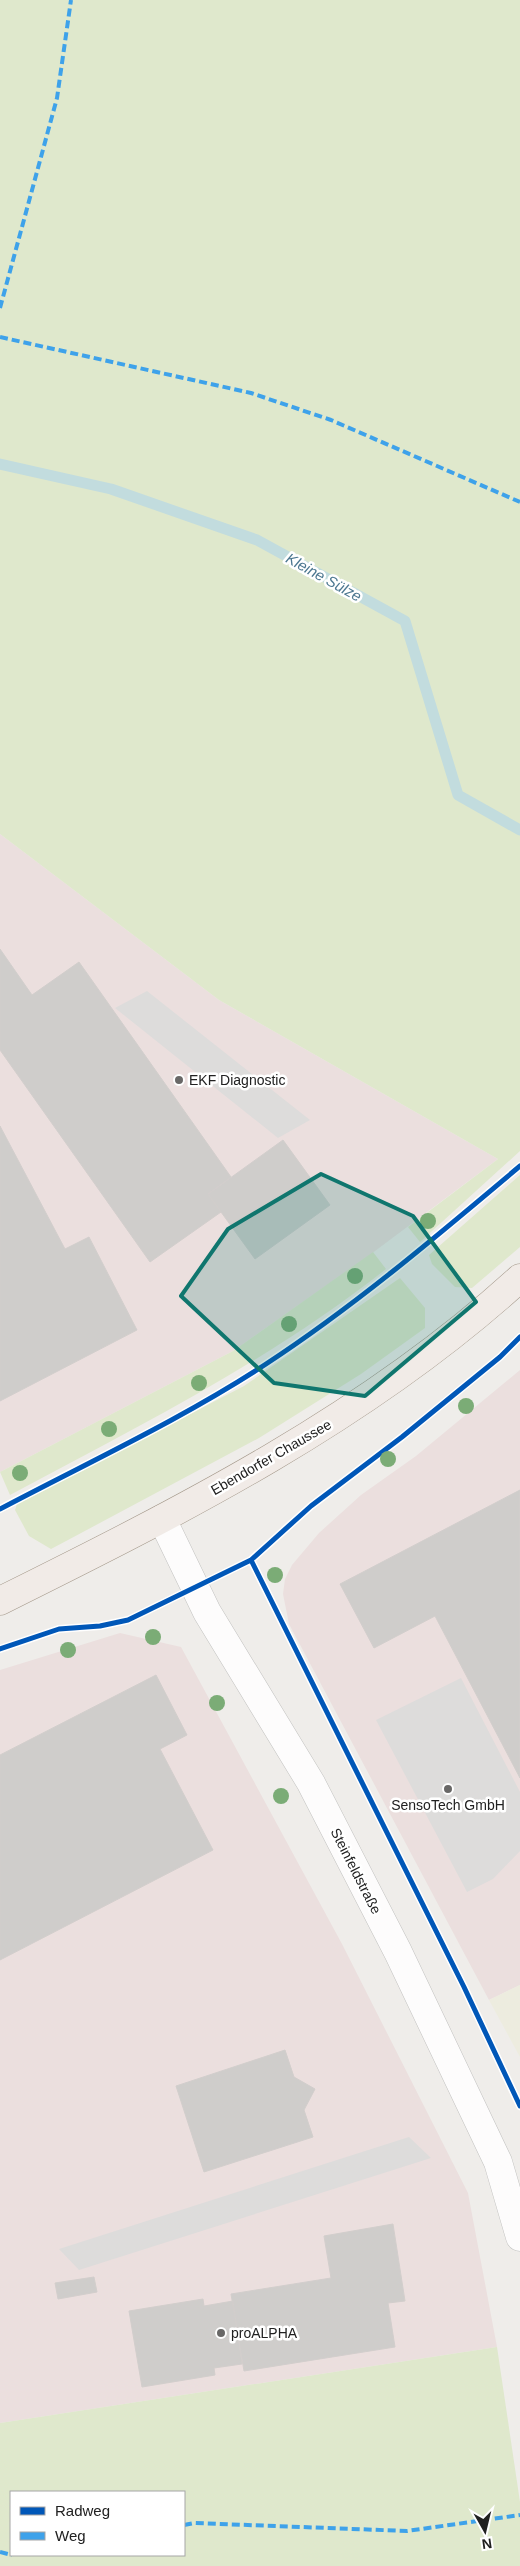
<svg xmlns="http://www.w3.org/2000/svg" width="520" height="2566" font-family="Arial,sans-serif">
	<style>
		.commercial { fill: #ebdfde }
		.religious { fill: #dddcdb }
		.farmland { fill: #edecdf }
		.grass { fill: #dfe8cc; fill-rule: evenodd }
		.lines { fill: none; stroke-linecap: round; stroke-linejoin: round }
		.stream { stroke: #c2dcde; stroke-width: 11 }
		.building { fill: #cfcdcb; stroke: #d2cecc }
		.minor-casing { stroke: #c2c2c0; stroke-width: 29 }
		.major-casing { stroke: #a39789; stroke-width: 29 }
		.minor { stroke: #fdfcfc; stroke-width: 28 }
		.major { stroke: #f1ebe7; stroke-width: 28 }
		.quiet { stroke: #3ea2ea; stroke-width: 4; stroke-dasharray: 8 4; stroke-linecap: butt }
		.cycleway-casing { stroke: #fff; stroke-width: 8 }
		.cycleway { stroke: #0057b8; stroke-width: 5 }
		.tree { fill: #7bac76 }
		.marked { fill: #0f766e; fill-opacity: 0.2; stroke: #0f766e; stroke-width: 4; stroke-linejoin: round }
		.poi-dot { fill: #696867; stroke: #fff; stroke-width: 2 }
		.labels { text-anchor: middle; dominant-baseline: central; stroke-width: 5; stroke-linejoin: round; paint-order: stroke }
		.poi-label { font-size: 14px; fill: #212121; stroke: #fff; text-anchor: start }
		.street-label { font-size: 14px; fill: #212121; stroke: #fff }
		.water-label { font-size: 15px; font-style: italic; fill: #4c7790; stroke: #fff }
	</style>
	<rect width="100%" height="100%" fill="#efedea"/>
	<path class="commercial" d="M0,834l219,166 279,159 -127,95 -138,97 -233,121z
		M520,1370v615l-31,15 -200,-376 -6,-30 2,-15 7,-14 27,-32 42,-38 55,-39z
		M120,1633l61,14 161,297 126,249 29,154 -497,76v-753z"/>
	<path class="religious" d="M147,991l163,129 -32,18 -163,-130z
		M461,1678l59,114v59l-27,28 -26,13 -91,-172z
		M409,2137l22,21 -352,112 -20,-21z"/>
	<path class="farmland" d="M520,1985v72l-31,-57z"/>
	<path class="grass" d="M0,0h520v1151l-100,91 -12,-15 90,-68 -279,-159 -219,-166z
		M520,1175v72l-48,41 -17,-1 -23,-23 -3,-9z
		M373,1252l13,17c-115,91 -247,157 -376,226l-10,-23 233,-121z
		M400,1278l25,30v20l-64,46 -102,64 -191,102 -17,9 -22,-13 -14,-26 2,-6 227,-118z
		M497,2347l23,155v64h-520v-143zM11,2492h173v63h-173z"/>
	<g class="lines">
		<path class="stream" d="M0,464l111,25 146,51 148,81 53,174 62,35"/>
	</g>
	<path class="building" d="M0,949l32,46 47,-33 152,215 -23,17 13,18 -71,50 -150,-212z
		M0,1126l65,123 24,-12 48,93 -137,71z
		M283,1140l47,65 -75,54 -47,-65z
		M520,1490v288l-85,-162 -61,32 -34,-64z
		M156,1675l31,60 -27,14 53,101 -213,110v-205z
		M285,2050l9,27 21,12 -11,21 9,27 -109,35 -28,-86z
		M393,2224l12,77 -17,2 7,44 -151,24 -13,-77 100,-16 -7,-42z
		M94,2277l3,15 -39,7 -3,-16z
		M203,2299l1,7 29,-5 9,63 -28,4 1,7 -73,12 -13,-76z"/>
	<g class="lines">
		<g class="minor-casing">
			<path id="minor" d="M162,1519l45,93 104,171 87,169 100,210 22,75"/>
		</g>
		<g class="major-casing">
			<path id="major" d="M0,1601c183,-91 368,-184 520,-323"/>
		</g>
		<use href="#minor" class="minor"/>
		<use href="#major" class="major"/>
		<path class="quiet" d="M0,308l57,-210 14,-98
			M0,337l251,56 80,27 189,82
			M184,2525l10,-2 213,8 113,-16
			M0,2552l12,3"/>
		<g class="cycleway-casing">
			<path id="cycleway" d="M0,1509c89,-47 182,-90 266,-145 90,-59 172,-129 254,-198
				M251,1560l213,427 56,119
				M0,1649l59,-20 41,-3 28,-6 123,-60 60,-54 91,-69 98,-80 20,-20"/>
		</g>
		<use href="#cycleway" class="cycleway"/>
	</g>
	<g class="tree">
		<circle cx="428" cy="1221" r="8"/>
		<circle cx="355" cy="1276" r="8"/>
		<circle cx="289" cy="1324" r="8"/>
		<circle cx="199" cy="1383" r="8"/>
		<circle cx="466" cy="1406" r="8"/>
		<circle cx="109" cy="1429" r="8"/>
		<circle cx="388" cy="1459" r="8"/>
		<circle cx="20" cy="1473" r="8"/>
		<circle cx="275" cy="1575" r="8"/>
		<circle cx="153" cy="1637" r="8"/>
		<circle cx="68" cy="1650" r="8"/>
		<circle cx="217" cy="1703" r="8"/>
		<circle cx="281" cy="1796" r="8"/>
	</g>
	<path class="marked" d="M321,1174l92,42 63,86 -111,94 -91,-13 -93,-87 47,-67z"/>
	<g class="poi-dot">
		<circle cx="179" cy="1080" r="5"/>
		<circle cx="448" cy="1789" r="5"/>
		<circle cx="221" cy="2333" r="5"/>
	</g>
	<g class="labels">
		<g class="poi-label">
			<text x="189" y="1080">EKF Diagnostic</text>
			<text x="448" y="1805" text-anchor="middle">SensoTech GmbH</text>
			<text x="231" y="2333">proALPHA</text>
		</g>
		<g class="street-label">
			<text transform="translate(271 1457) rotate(-30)">Ebendorfer Chaussee</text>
			<text transform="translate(356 1871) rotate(63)">Steinfeldstraße</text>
		</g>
		<g class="water-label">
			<text transform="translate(324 577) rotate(29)">Kleine Sülze</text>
		</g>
	</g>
	<rect x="10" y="2491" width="175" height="65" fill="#ffffff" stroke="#a6a6a6"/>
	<rect x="20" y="2507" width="25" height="8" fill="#0057b8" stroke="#a6a6a6"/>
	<text x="55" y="2516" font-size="15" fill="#212121">Radweg</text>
	<rect x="20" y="2532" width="25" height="8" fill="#3ea2ea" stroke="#a6a6a6"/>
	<text x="55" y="2541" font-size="15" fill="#212121">Weg</text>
	<g transform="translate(485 2531) rotate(172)" stroke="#ffffff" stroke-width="4" paint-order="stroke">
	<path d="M0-4L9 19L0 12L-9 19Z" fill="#212121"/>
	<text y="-8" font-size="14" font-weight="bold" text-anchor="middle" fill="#212121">N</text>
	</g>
</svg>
